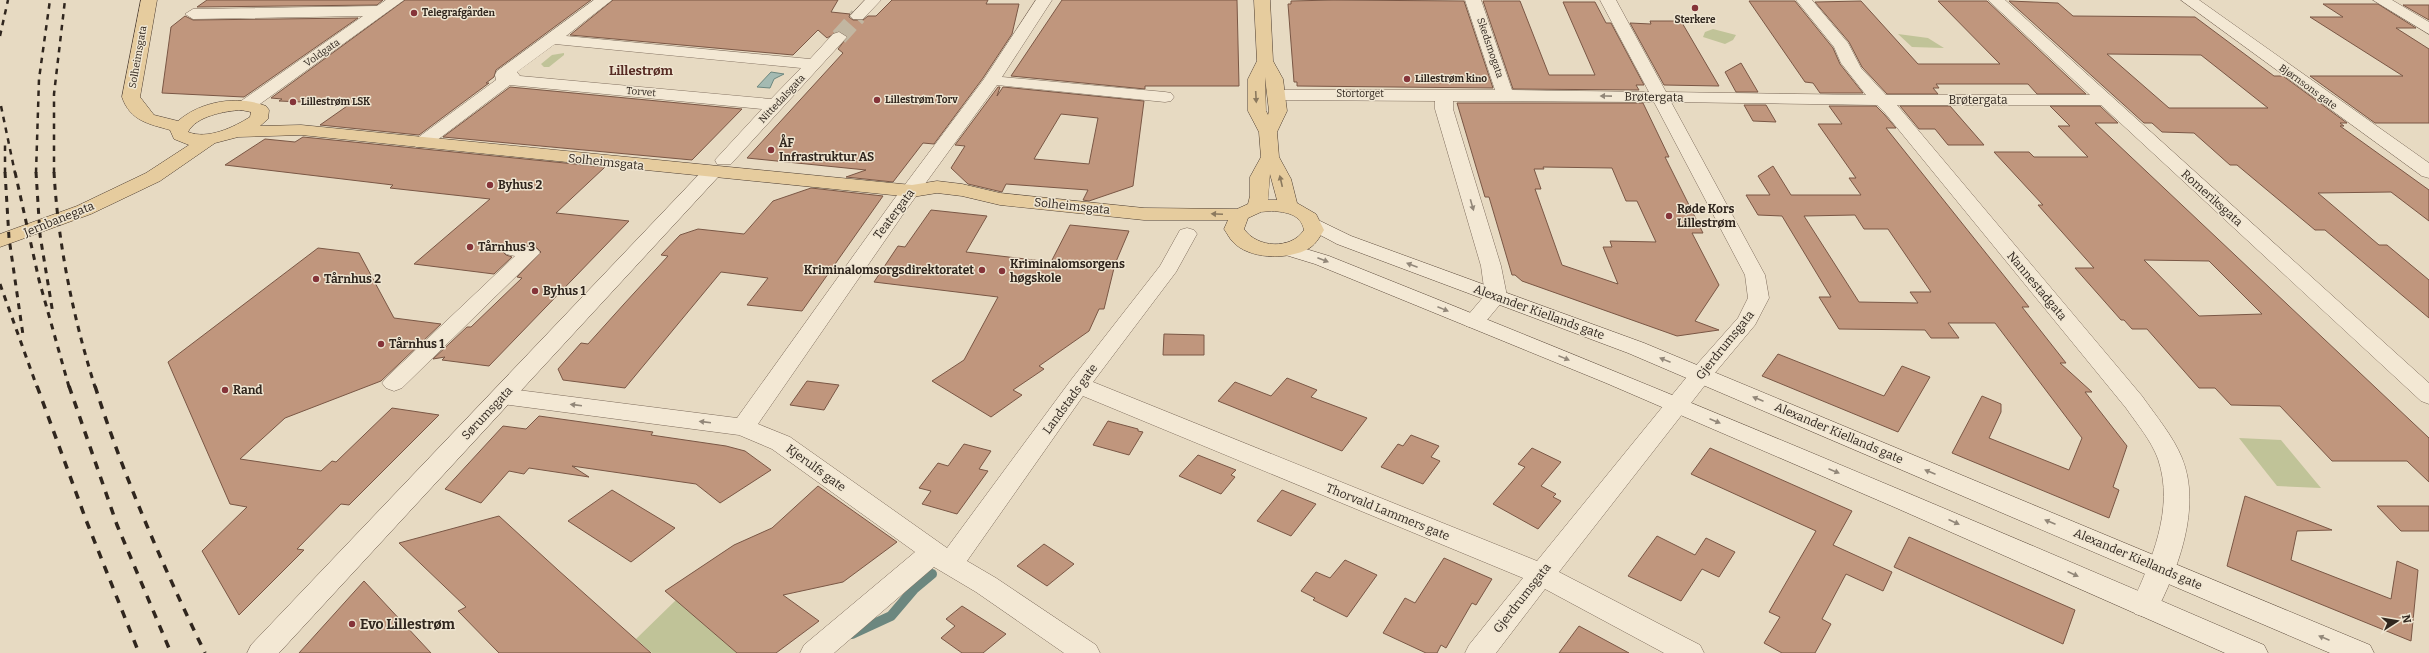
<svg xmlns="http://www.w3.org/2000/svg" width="2429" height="653" font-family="Bitter,serif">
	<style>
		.green { fill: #c0c398 }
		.water { fill: #a4bab2; stroke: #6c877f }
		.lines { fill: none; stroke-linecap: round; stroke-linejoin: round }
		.stream { stroke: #6c877f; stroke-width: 10 }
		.building { fill: #c0967d; stroke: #7a5745; fill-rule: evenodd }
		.street-tunnel { stroke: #c2b6a1; stroke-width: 17; stroke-dasharray: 17 8; stroke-linecap: butt }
		.street-casing { stroke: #7e6c5c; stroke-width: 1 }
		.secondary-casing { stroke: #604e3f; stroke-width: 1 }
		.primary-casing { stroke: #4c3c30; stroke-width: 1 }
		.street { fill: #f3e8d4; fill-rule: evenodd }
		.secondary { fill: #f3e8d4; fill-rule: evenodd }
		.primary { fill: #e6cc9e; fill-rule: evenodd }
		.rail-far2 { stroke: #30261e; stroke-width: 2.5; stroke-dasharray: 5.5 5.5; stroke-linecap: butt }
		.rail-far1 { stroke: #30261e; stroke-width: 3; stroke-dasharray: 6 6; stroke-linecap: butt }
		.rail { stroke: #30261e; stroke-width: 3.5; stroke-dasharray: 8 8; stroke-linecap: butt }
		.oneway { fill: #928779 }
		.oneway2 { fill: #8b795e }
		.poi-dot { fill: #853439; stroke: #efe5d1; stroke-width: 1.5 }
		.labels { text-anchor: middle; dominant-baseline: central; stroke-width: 3; stroke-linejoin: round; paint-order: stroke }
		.far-poi-label { font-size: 10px; font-weight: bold; fill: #30261e; stroke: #efe5d1; text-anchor: start }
		.far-street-label { font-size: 10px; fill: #30261e; stroke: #efe5d1 }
		.street-label { font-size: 12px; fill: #30261e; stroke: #efe5d1 }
		.poi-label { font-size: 12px; font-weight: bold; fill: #30261e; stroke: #efe5d1; text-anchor: start }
		.far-district-label { font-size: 13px; font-weight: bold; fill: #572b23; stroke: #efe5d1 }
		.near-poi-label { font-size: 14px; font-weight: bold; fill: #30261e; stroke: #efe5d1; text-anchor: start }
	</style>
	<rect width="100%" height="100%" fill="#e7dac2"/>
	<path class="green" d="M1713,29l23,6 -3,5 -8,4 -22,-7 2,-5z
		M1898,34l30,4 16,10 -32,-1z
		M564,53v2l-15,12h-5l-3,-3 11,-9z
		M2239,438l42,2 40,48 -44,-2z
		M676,600l61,53h-85l-16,-14z"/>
	<path class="water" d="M771,72l13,2 -10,5 -4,9 -13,-1z"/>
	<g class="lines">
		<path class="stream" d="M852,634l39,-18 23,-27 18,-15"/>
	</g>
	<path class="building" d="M207,0h176l-6,5 -180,2z
		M405,0h186l-95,70 -2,7 -8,6h3l-70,52 -99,-10 30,-21 -71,-3 3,-2 -11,-1z
		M613,0h225l-7,12 19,2 -1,3 4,3h10l5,-4h8l16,-16h96l-2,4h33l-7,30 -29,44 -49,66 -11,-1 -30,39 -47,-5 20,-7 -119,-12 96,-105 -5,-4 10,-13 -9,-5 -12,7 -9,-8 -25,25 -223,-20z
		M1062,0h175l2,86h-94v3l-134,-13z
		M1333,0l131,1 29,87 -196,-2v-4h-3l-6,-78h3v-3z
		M1483,1h37l29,74h46l-32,-73h32l11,21h5l33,62h-8l3,5 -126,-1z
		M1749,1h46l38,47 7,16 23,29h-43l-7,-10 -8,-1z
		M1861,1l57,63h82l-62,-63h49l99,93h-49l-9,-10h-92l3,4h-6l5,6h-51l-25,-27 -13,-25 -34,-40z
		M2009,1l49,2 15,13 122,1 79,59h9l64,47h-7l4,3h-4l89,64v31l-38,-29 -73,1 61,52h8l42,35v38l-104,-88h-10l-78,-65h-7l-36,-32 -32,-1 -10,-9h-8zM2107,54l94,1 67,53h-99z
		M2323,4h55l38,24h-20l33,21v74h-54l-65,-47h93l-93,-59h33z
		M2403,5h26v15z
		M185,16l8,4 165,-2 -114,79 -82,-4 9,-66z
		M1650,21h31l38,65 -55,-1 -34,-62 21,1z
		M1741,63l17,29h-22l-11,-20z
		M510,87l232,22 -50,51 -249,-23z
		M998,87h2l-3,9 6,-9 141,14 -11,85 -44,15 -6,-1 5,-10 -82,-6 -4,8 -34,-8 -17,-16 14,-22 -10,-1zM1061,114l37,4 -9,46 -55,-5z
		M1457,103h186l26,54h-4l38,76h-11l27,52 -24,36 24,9 -42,6 -155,-55 -7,-6h-3l-23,-78h-4zM1543,167l69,1 14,33h11l19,41 -46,-1 2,6h-9l15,37 -56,-19 -27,-76h6l-7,-20h10z
		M1744,105h22l10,17 -23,-1z
		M1829,106h47l8,8 12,14h-10l143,179h-7l44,56h-6l32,29h-7l42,54 -14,41 6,3 -10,28 -157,-65 30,-57 19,8v8l-12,26 80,32 13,-32 -87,-115h-47l11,15h-28l-6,-8 -86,-1 -20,-32h12l-49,-81 -24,-1 -12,-20h24l-12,-19 15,-10 18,29h70l-12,-17h7l-38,-54h24zM1855,215l9,14h24l43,63h-21l8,11 -59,-1 -55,-86z
		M1900,106h50l34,39h-36l-13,-16h-16z
		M2050,106h50l18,17h-23l334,315v44l-22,-21h-75l-52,-55 -49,-1 -16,-17h-16l-52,-59h-15l-8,-9h-3l-46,-52h19l-56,-63h5l-49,-53h35l5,5h54l-30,-31h12zM2144,260l65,1 53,53 -63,2z
		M303,137l302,30 -49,46 73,8 -140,145 -47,-6 3,-3 -12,2 34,-32h4l51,-49 -5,-1 24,-25 -4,-4 -24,-5 -7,2 -4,6 4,4 6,2 -18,17 -80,-10 76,-65 -100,-11 3,-3 -168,-20 40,-26 30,3z
		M811,188l72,8 -81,115 -55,-6 21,-27 -47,-6 -96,116 -62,-8 -5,-11 23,-26 7,1 36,-40 44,-48 -7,-1 19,-20 18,-6 46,5 29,-33z
		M931,210l56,6 -21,36 85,10 19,-37 59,6 -14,33 -11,45h-5l-10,22 -50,35 5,3 -31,21 9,5 -31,22 -59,-36 32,-21 34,-63 -124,-15 24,-36 7,1z
		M318,248l41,5 35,65 47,6 -60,57 -96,37 -45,41 81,12 11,-10 4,1 56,-54 47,7 -90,90 -8,-1 -44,45 7,1 -65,65 -37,-64 45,-44 -17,-3 -62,-142z
		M1164,334l40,1v20h-41z
		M1778,354l106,42 18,-30 28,11 -32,55 -136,-56z
		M1287,378l30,12 -6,7 56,21 -25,33 -124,-50 17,-19 36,14z
		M807,381l32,4 -15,25 -34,-5z
		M539,416l114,16 -2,3 75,11 19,5 26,19 -51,33 -24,-19 -124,-18 17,11 -60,-9 -5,6 -15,-3 -28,32 -36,-14 58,-63 23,3z
		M1108,421l30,8v2l5,1 -14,23 -36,-10z
		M1411,435l28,11 -8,11 9,4 -17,23 -42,-17 17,-23 5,2z
		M964,444l27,7 -12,18 9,2 -31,43 -35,-10 9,-13 -12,-3 19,-25 10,3z
		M1532,448l29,14 -20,24 15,8 -3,3 8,4 -23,28 -45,-25 32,-37 -7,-3z
		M1710,448l142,63 -19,34 59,27 -9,19 -37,-17 -24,45 9,5 -16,29h-33l-18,-10 16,-26 -11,-5 47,-81 -125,-57z
		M1198,455l38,15 -5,5 4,2 -14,17 -42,-18z
		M818,486l79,56 -54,40 -60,13 36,26 -43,32h-39l-72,-62 69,-46 38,-17z
		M612,490l63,38 -44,34 -63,-41z
		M1282,490l34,14 -25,32 -34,-15z
		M2245,496l87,34 -35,1 -6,29 100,39 6,-38 21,9 -7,71 -184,-75z
		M2377,506h52v25h-28z
		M499,516l59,54 93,83h-152l-41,-42 8,-4 -67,-64z
		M1657,536l38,19 11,-17 29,14 -16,25 -17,-8 -21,32 -53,-25z
		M1909,537l166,73 -12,34 -169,-77z
		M1044,544l30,20 -27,22 -30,-20z
		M1444,558l48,21 -16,26 -4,-2 -26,45 -5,-3 -4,8h-11l-43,-20 22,-35 10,5z
		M1345,560l32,15 -30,42 -34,-17 2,-2 -14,-7 15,-19 14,6z
		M364,581l67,72h-132z
		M962,606l44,28 -23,19h-21l-21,-15 14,-12 -9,-7z
		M1579,626l50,27h-70z"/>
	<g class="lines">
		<path class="street-tunnel" d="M839,37l19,-21"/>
		<g class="street-casing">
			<path id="street" d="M386,0h18l-151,109h-12l-3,-4 3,-4 122,-85 -170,3 -8,-5 8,-5 184,-3z
				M594,0h18l-46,36 244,23 23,-25 6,-2 8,5 -116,127h-14l-2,-4 47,-51 -252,-24 -82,62h-12l-3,-4 3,-4 80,-59 -1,-5 2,-4zM555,44l246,24 -30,31 -251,-23 -3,-4z
				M865,0h16l-18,19h-10l-3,-3z
				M1036,0h16l-50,77 163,15 6,1 3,4 -3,4 -6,1 -168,-17 -91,125 -148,214 32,13 157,111 124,-168 89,-114 20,-36 7,-2 7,2 3,4 -21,38 -83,110 444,179 162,-199 39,-44 10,-20 -3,-23 -91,-173 -201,-1v8l48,157 6,30 -25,30 -8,2 -8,-2 -3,-5 22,-26 -4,-29 -46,-157v-8l-158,-1 -6,-1 -3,-4 3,-4 6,-1h218l-30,-90h16l31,90 137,2 -49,-92h16l50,92 200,3 -25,-32 -7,-16 -38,-47h16l36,43 13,25 25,27h204l-102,-95h17l424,383v21l-8,-3 -320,-296h-204l245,291c14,20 31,40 40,62 20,49 -4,112 -27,156l-10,3 -10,-3 -4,-8c20,-45 44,-97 27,-147 -7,-19 -21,-35 -32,-51l-241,-295 -8,-8 -206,-3 94,173 4,23 -14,27 -46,55 -150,192 141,73 4,8h-40l-119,-64 -49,64h-31l4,-8 54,-67 -440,-182 -116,165 29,17 100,67 4,8h-36l-88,-61 -42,-25 -100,86h-34l4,-8 111,-93 -143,-103 -33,-14 -237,-31 -8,-3 -4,-5 4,-5 8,-3 235,30 155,-216 92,-123z
				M2181,0h18l230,163v15l-7,-2z
				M2373,0h19l37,22v12z
				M513,244l24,5 3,4 -138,135 -8,3 -8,-3 -4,-5 4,-5 129,-122 -9,-2 -3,-4 3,-4z"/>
		</g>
		<g class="secondary-casing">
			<path id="secondary" d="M712,166l7,2 2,4 -2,4 -440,477h-32l4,-8 454,-477z
				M1314,218l37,18 293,107 726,302 4,8h-44l-702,-300 -291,-109 -30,-16 -3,-4 3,-4z
				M1286,243l43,13c314,125 625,255 935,389l4,8h-43l-331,-146 -288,-124 -291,-119 -36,-11 -3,-4 3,-4z"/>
		</g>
		<g class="primary-casing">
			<path id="primary" d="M141,0h16l-17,97 14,18 24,6c23,-20 60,-26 88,-15l3,4 -1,9 -8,7 41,-1 611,60 25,-4 25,3 38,9 144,15 93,1 11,-5 2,-8v-19l11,-20 -2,-25 -11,-21v-32l9,-18 -3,-61h16l3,61 10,18 4,32 -10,21 2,25 12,22 6,24 19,11 8,16c-5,8 -9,16 -18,20 -21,10 -57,9 -73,-8 -4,-4 -6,-9 -9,-13l4,-9h-84l-144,-15 -38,-9 -25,-3 -25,4 -611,-62 -63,2 -23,6 -55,38 -69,33 -91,33v-13l77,-28 69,-33 43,-28 -15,-6 -4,-9c-21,-6 -40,-9 -48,-33zM1265,77l4,34 -1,4 -2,-4zM241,110l10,2 -1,5c-16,10 -42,23 -62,15 8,-16 37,-21 53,-22zM1270,174l7,26h-9zM1272,211c14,1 29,3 32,19 -13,20 -47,18 -60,-1l4,-11 13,-6z"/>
		</g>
		<use href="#street" class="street"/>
		<use href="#secondary" class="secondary"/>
		<use href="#primary" class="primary"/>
		<path class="rail-far2" d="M0,36l8,-36
			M1,106l14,67
			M5,173v-32
			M36,173l3,-94 11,-79
			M54,173v-79l11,-94"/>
		<path class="rail-far1" d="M5,172l4,66 14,97
			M15,172l24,108 30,107
			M36,172l4,63 13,79
			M54,172c4,72 19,145 41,215
			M0,284l37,103"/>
		<path class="rail" d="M37,386l49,134 53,133
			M69,386l48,139 54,128
			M95,386c29,92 68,180 110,267"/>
	</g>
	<defs><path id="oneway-solid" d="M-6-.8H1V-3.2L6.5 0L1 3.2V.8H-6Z"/></defs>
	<g class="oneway">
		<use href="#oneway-solid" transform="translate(1606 96) rotate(-179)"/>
		<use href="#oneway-solid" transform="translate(1472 205) rotate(74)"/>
		<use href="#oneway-solid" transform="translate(1323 260) rotate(21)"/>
		<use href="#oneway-solid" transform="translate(1412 265) rotate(-159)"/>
		<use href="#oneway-solid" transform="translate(1443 309) rotate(22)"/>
		<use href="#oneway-solid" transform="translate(1564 358) rotate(22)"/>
		<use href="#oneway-solid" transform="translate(1665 360) rotate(-158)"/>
		<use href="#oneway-solid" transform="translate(1758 399) rotate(-157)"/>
		<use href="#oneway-solid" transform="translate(576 405) rotate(-173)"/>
		<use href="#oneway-solid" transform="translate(1715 421) rotate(23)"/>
		<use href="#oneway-solid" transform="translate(705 422) rotate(-173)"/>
		<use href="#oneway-solid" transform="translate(1834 471) rotate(23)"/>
		<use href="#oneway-solid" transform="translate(1930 472) rotate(-157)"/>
		<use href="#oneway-solid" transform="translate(1954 522) rotate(24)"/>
		<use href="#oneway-solid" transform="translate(2050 522) rotate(-157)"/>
		<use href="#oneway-solid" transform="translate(2073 574) rotate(24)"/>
		<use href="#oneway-solid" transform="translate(2324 638) rotate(-157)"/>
	</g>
	<g class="oneway2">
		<use href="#oneway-solid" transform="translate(1256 97) rotate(87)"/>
		<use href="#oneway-solid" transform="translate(1281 181) rotate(-103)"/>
		<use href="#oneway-solid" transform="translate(1217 214) rotate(-177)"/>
	</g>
	<g class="poi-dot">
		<circle cx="1695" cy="8" r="4"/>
		<circle cx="414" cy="13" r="4"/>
		<circle cx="1407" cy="79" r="4"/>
		<circle cx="877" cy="100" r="4"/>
		<circle cx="293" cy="102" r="4"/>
		<circle cx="771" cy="150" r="4"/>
		<circle cx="490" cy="185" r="4"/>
		<circle cx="1669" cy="216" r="4"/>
		<circle cx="470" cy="247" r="4"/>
		<circle cx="982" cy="270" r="4"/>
		<circle cx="1002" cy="271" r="4"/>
		<circle cx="316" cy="279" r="4"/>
		<circle cx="535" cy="291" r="4"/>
		<circle cx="381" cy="344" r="4"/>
		<circle cx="225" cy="390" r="4"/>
		<circle cx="352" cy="624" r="4"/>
	</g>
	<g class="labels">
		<g class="far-poi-label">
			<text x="422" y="13">Telegrafgården</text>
			<text x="1695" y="20" text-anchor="middle">Sterkere</text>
			<text x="1415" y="79">Lillestrøm kino</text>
			<text x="885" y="100">Lillestrøm Torv</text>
			<text x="301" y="102">Lillestrøm LSK</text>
		</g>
		<g class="far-street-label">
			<text transform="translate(1490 48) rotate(71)">Skedsmogata</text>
			<text transform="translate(322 53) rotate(-35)">Voldgata</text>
			<text transform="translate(138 57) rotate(-80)">Solheimsgata</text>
			<text transform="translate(2308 87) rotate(36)">Bjørnsons gate</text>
			<text transform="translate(641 92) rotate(5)">Torvet</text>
			<text x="1360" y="94">Stortorget</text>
			<text transform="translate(782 99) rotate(-47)">Nittedalsgata</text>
		</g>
		<g class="street-label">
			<text transform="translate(1654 97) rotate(1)">Brøtergata</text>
			<text x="1978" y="100">Brøtergata</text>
			<text transform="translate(606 162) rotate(6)">Solheimsgata</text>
			<text transform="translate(2212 198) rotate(42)">Romeriksgata</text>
			<text transform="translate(1072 206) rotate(6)">Solheimsgata</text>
			<text transform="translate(894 214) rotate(-53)">Teatergata</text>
			<text transform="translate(59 219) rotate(-22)">Jernbanegata</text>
			<text transform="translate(2037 286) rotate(50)">Nannestadgata</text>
			<text transform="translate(1539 312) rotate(20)">Alexander Kiellands gate</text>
			<text transform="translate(1725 345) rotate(-51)">Gjerdrumsgata</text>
			<text transform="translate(1070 399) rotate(-54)">Landstads gate</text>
			<text transform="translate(487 413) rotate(-47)">Sørumsgata</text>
			<text transform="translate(1839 433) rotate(23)">Alexander Kiellands gate</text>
			<text transform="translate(816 468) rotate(36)">Kjerulfs gate</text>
			<text transform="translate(1388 512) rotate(22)">Thorvald Lammers gate</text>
			<text transform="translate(2138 559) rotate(23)">Alexander Kiellands gate</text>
			<text transform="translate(1522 598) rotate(-52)">Gjerdrumsgata</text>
		</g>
		<g class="poi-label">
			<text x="779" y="143">ÅF<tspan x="779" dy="14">Infrastruktur AS</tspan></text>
			<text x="498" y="185">Byhus 2</text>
			<text x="1677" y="209">Røde Kors<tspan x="1677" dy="14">Lillestrøm</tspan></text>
			<text x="478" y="247">Tårnhus 3</text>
			<text x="1010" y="264">Kriminalomsorgens<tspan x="1010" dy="14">høgskole</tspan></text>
			<text x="974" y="270" text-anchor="end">Kriminalomsorgsdirektoratet</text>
			<text x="324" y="279">Tårnhus 2</text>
			<text x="543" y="291">Byhus 1</text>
			<text x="389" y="344">Tårnhus 1</text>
			<text x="233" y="390">Rand</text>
		</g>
		<g class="far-district-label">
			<text x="641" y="70">Lillestrøm</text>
		</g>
		<g class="near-poi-label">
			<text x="360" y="624">Evo Lillestrøm</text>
		</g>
	</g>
	<g transform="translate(2397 621) rotate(78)" stroke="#efe5d1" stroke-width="3" paint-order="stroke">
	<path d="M0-3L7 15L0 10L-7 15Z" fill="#30261e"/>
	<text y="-6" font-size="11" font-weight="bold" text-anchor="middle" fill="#30261e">N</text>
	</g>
</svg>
